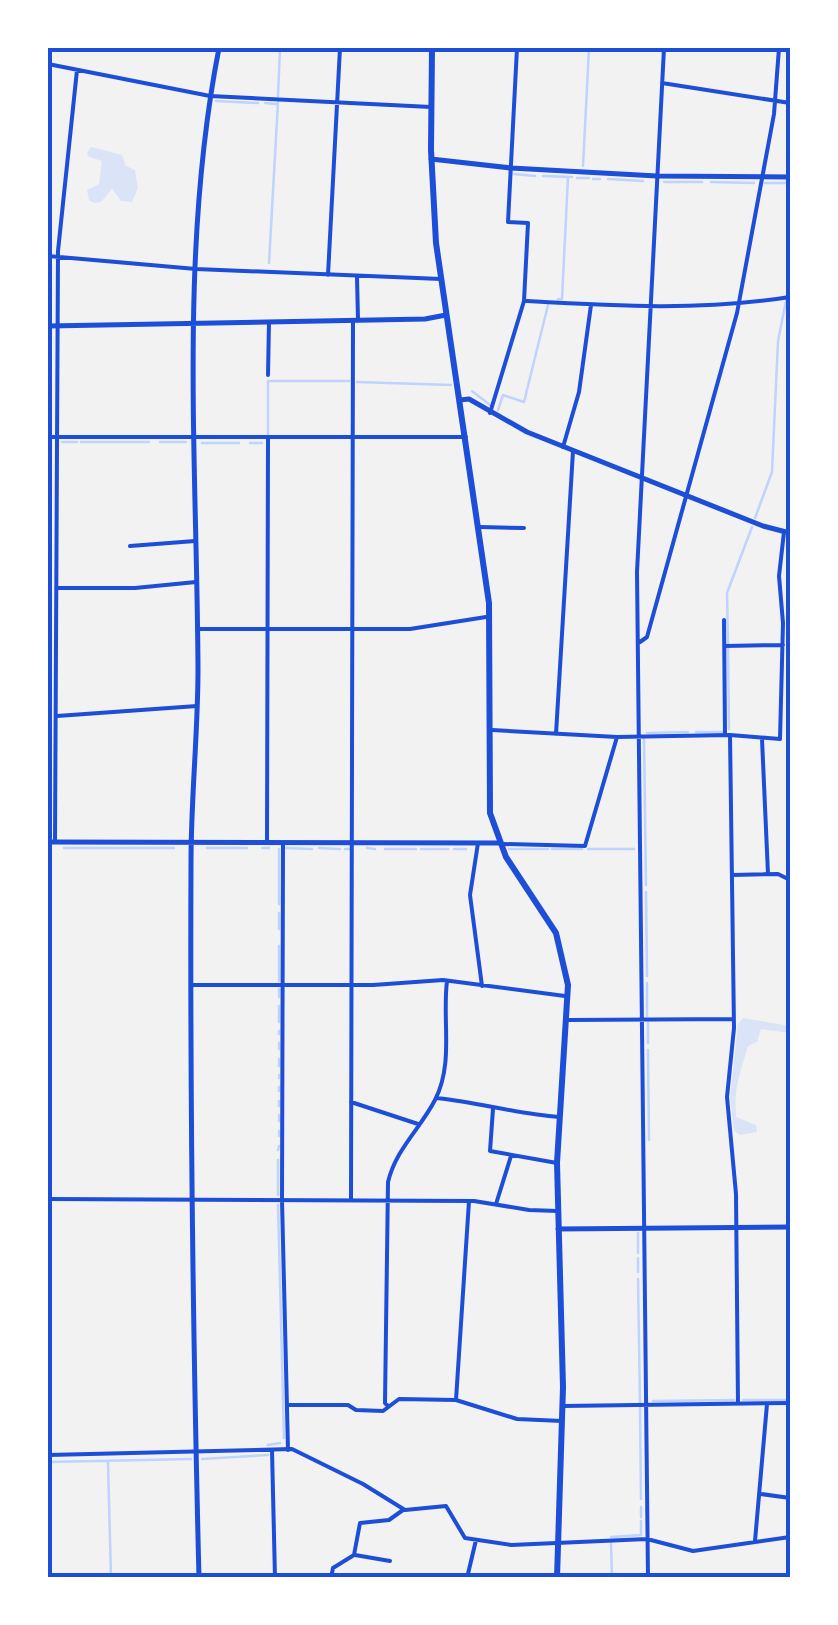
<svg xmlns="http://www.w3.org/2000/svg" width="838" height="1625" font-family="'Space Grotesk',sans-serif">
	<style>
		.green { fill: #dbe4f7 }
		.lines { fill: none; stroke-linecap: round; stroke-linejoin: round }
		.stream { stroke: #bfd3fe; stroke-width: 2.5 }
		.minor { stroke: #1d4ed8; stroke-width: 4 }
		.tertiary { stroke: #1d4ed8; stroke-width: 5 }
		.secondary { stroke: #1d4ed8; stroke-width: 6 }
		.neatline { fill: none; stroke: #1d4ed8; stroke-width: 4 }
	</style>
	<rect width="100%" height="100%" fill="#f2f2f2"/>
	<path class="green" d="M91,147l31,8 4,11 9,4 3,18 -6,14 -11,-1 -9,-12 -11,13 -7,1 -5,-3 -2,-10 12,-6 3,-23 -13,-4 -2,-4z
		M743,1018l47,8v7l-29,-4 -4,13 -9,4c-8,29 -14,39 -12,71l20,8 1,7 -17,3 -6,-4 -4,-34 8,-73z"/>
	<g class="lines">
		<path class="stream" d="M278,96l2,-48
			M216,101l42,2
			M265,103l11,1
			M583,166l6,-118
			M514,174l21,2
			M543,176l29,1
			M577,178h12
			M593,179h7
			M608,179l35,2
			M664,182h38
			M711,182l43,1
			M765,183h25
			M269,263l9,-161
			M787,295l3,-17
			M558,299h4l6,-122
			M357,382l94,3
			M472,391l18,14
			M498,410l5,-15 21,7 24,-97
			M268,435v-54h81
			M48,442h2
			M62,442h15
			M81,442h68
			M160,442h26
			M202,443h37
			M250,443h12
			M755,518l17,-46 6,-131 8,-40
			M728,643l-1,-50 25,-66
			M728,648l1,81
			M696,732h26
			M647,733l41,-1
			M644,739l2,146
			M64,848h110
			M207,848h40
			M262,848h7
			M286,848l26,1
			M319,848l21,1
			M367,848l8,1
			M345,849h4
			M385,849h31
			M421,849h27
			M454,849h12
			M509,849h39
			M552,849h30
			M588,849h46
			M646,892l1,84
			M279,904v-55
			M279,929v-16
			M279,981v-35
			M647,983v33
			M279,997v-8
			M279,1006v16
			M648,1023v20
			M279,1034v-3
			M279,1043v6
			M648,1050l1,90
			M279,1066v-7
			M279,1075v3
			M279,1091v-4
			M279,1101v5
			M279,1115v6
			M279,1136v-5
			M278,1150l1,-4
			M278,1195v-35
			M278,1205l6,233
			M638,1233v20
			M638,1258v14
			M638,1279l2,124
			M743,1400h47
			M653,1401l81,-1
			M640,1408l1,91
			M268,1445l12,-2
			M202,1459l66,-4
			M48,1462l143,-3
			M108,1462l3,116
			M641,1507v10
			M611,1537l30,-2v-14
			M611,1543l1,35"/>
		<path class="minor" d="M48,64l162,32 221,11
			M662,83l128,20
			M48,256l148,13 245,10
			M328,275l12,-227
			M357,277l1,43
			M526,301c89,5 176,10 264,-4
			M268,375l1,-53
			M490,413l34,-112 4,-78 -20,-1 9,-174
			M48,437h418
			M563,447l16,-55 12,-87
			M480,527l44,1
			M130,546l65,-5
			M56,588h79l61,-6
			M724,620l1,115
			M197,629h213l76,-12
			M640,642l7,-5 90,-324 37,-199 5,-66
			M724,646l59,-1
			M57,716l140,-10
			M492,730l125,7 113,-2 50,4 3,-116 -4,-47 5,-44
			M556,734l17,-283
			M730,735l4,293 -7,69 9,97 2,210
			M762,739l6,135
			M55,842l3,-591 19,-181
			M267,842l1,-404
			M478,843l-8,52 12,91
			M283,844l-1,356 6,250
			M504,844l81,2 32,-109
			M732,875l46,-1 12,6
			M191,985h182l70,-5 122,16
			M569,1020l165,-1
			M436,1098c42,4 81,16 123,19
			M351,1102l67,22
			M493,1109l-3,42 67,12
			M48,1199l426,2 55,9 28,1
			M351,1200l2,-880
			M496,1204l15,-48
			M456,1400l13,-199
			M287,1405h61l8,5 27,1 16,-12 57,1 61,19 45,2
			M388,1406l-3,-3 3,-221c8,-33 32,-53 47,-82 19,-37 7,-80 12,-119
			M563,1406l227,-3
			M272,1450l3,128
			M48,1455l244,-6 71,35 42,26 41,-4 19,32 46,7 136,-6 46,12 97,-14
			M761,1494l29,4
			M755,1541l12,-137
			M355,1555l35,6
			M331,1578l2,-10 21,-13 6,-32 29,-3 14,-10
			M467,1578l9,-38
			M648,1578l-11,-1006 27,-524"/>
		<path class="tertiary" d="M431,159l80,9 146,8 133,1
			M48,326l377,-7 21,-4
			M460,400l9,-1 58,33 236,94 27,7
			M48,842l451,1
			M558,1229l232,-2
			M199,1578c-6,-239 -9,-478 -8,-716 0,-65 7,-129 7,-193 -1,-207 -19,-417 21,-621"/>
		<path class="secondary" d="M432,48l-1,102 5,93 53,360 1,210 16,44 50,76 12,52 -11,178 6,224 -6,191"/>
	</g>
	<rect width="838" height="1625" fill="none" stroke="#ffffff" stroke-width="100"/>
	<rect x="50" y="50" width="738" height="1525" class="neatline"/>
</svg>
